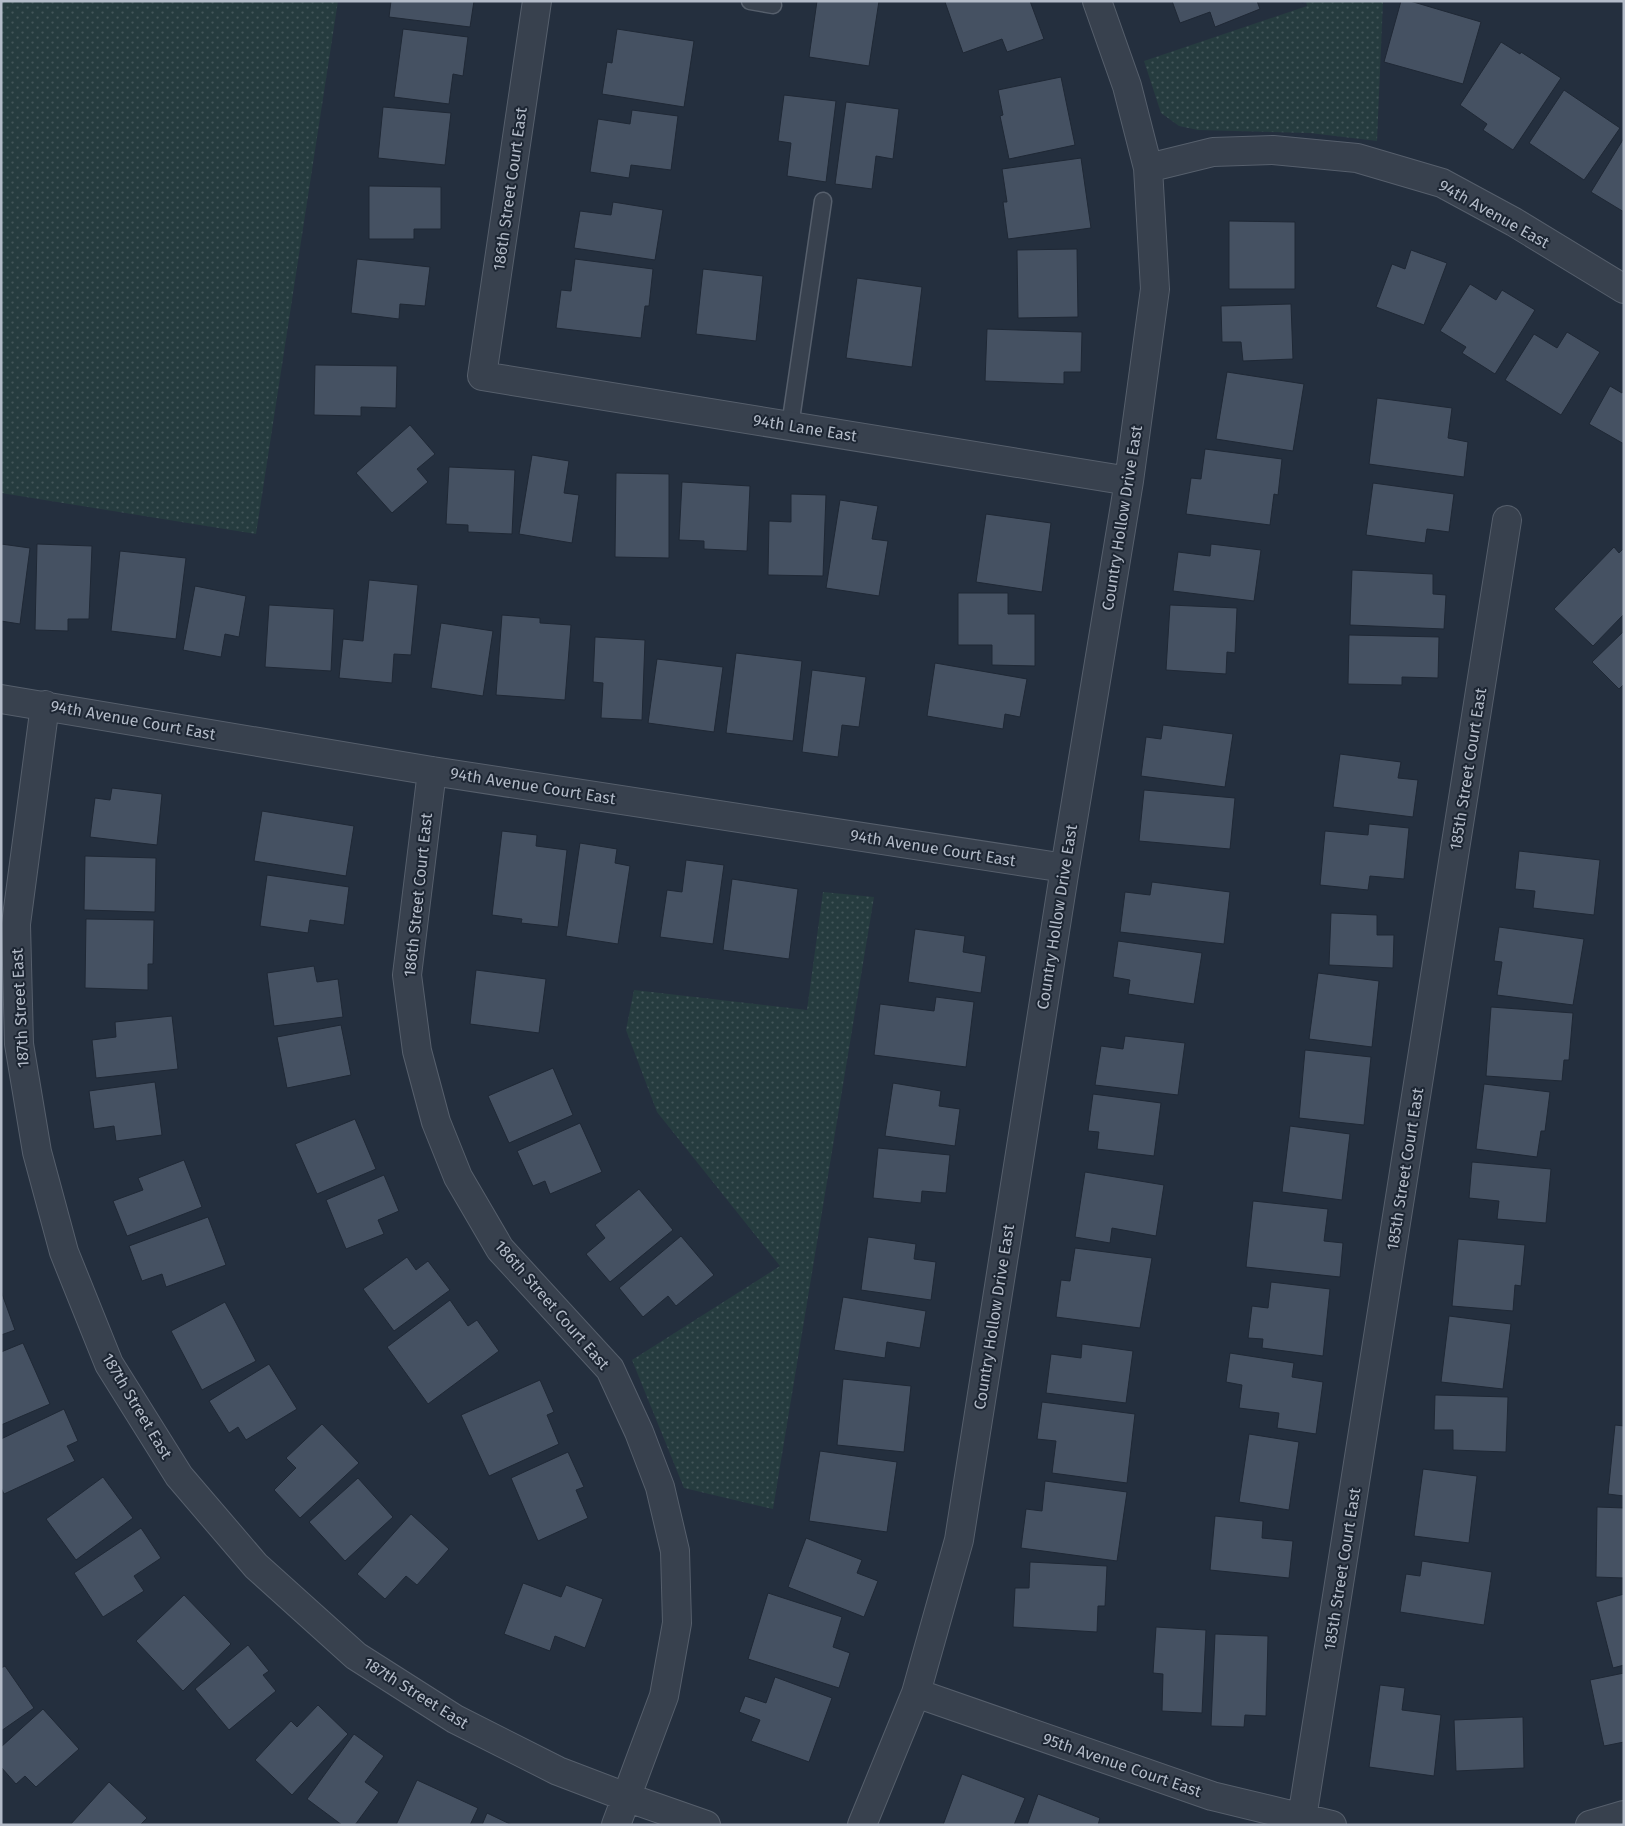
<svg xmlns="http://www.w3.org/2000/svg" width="1625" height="1826" font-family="'Fira Sans',sans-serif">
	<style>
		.grass { fill: url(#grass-dots) }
		.building { fill: #455162; stroke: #1f2835 }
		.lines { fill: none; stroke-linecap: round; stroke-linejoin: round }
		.service-casing { stroke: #565f6c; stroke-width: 19 }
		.minor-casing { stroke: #565f6c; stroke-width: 30 }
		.service { stroke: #38414e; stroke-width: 16 }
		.minor { stroke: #38414e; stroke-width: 28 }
		.labels { text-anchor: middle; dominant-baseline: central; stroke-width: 4; stroke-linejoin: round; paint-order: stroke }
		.street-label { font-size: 16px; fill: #b4bcc9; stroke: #1d2633 }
	</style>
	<defs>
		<pattern id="grass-dots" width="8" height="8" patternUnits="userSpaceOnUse" patternTransform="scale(1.25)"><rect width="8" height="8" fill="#263c3f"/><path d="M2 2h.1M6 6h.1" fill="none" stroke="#435659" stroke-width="1.8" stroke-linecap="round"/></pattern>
	</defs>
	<rect width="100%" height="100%" fill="#242f3e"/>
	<path class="grass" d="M1,1h337l-82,533 -255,-41z
		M1306,1h77l-6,140 -67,-8 -112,-3 -19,-4 -18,-13 -17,-52 163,-55z
		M823,892l51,5 -101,612 -89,-21 -52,-128 148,-94 -123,-154 -31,-82 8,-40 173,20z"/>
	<path class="building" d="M391,1h83l-4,26 -81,-10z
		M817,1h62l-10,65 -60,-9z
		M948,1h82l14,38 -37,13 -5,-13 -39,14 -18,-51z
		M1172,1h85l3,8 -45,18 -5,-15 -30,11z
		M1401,1h9l71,21 -18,62 -79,-22z
		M403,29l65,8 -5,39 -10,-2 -4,30 -55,-7z
		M617,29l77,12 -10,66 -82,-13 5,-32 5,1z
		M1501,42l19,12 1,-2 40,26 -48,72 -30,-20 4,-6 -27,-19z
		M1061,77l14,68 -66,14 -9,-43 3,-1 -5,-25z
		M1564,90l56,38 -36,52 -55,-37z
		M784,95l52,6 -10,81 -39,-6 4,-33 -13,-2z
		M846,102l53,7 -6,50 -17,-3 -4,33 -37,-5z
		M383,107l68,6 -6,52 -67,-7z
		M632,110l46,6 -7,54 -40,-5 -2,13 -39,-6 8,-53 32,5z
		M1624,138v74l-33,-20z
		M1081,158l10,70 -83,11 -5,-37h4l-5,-33z
		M369,186l72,1v42h-27v10h-45z
		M613,202l50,8 -8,50 -81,-12 6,-37 31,4z
		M1229,221l66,1v67h-66z
		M1077,249l1,68 -60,1 -1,-68z
		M1411,250l36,13 -23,62 -48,-18 16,-43 13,5z
		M357,259l73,8 -5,39 -25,-2 -1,15 -48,-6z
		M575,259l78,10 -4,37h-4l-4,32 -85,-10 5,-38 10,1z
		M703,269l60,7 -7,65 -60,-7z
		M857,278l65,9 -10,80 -66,-9z
		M1470,284l26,16 6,-10 33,20 -40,64 -33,-21 4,-6 -26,-16z
		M1291,304l2,55 -50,2 -2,-19h-19l-1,-36z
		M987,329l95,3 -1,40h-17v12l-79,-3z
		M1567,332l33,20 -39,63 -56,-35 29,-46 23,14z
		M315,365l82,1 -1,42 -35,-1v9l-47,-1z
		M1227,372l77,12 -11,67 -77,-12z
		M1610,386l12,7 2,-3v54l-35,-20z
		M1377,398l75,10 -4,30 20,4 -4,35 -95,-13z
		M410,425l25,29 -18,15 11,13 -36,31 -36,-40z
		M1205,449l77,10 -4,36 -4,-1 -4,31 -84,-11 5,-36 10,1z
		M532,455l37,6 -5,32 15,2 -7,48 -53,-9z
		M449,467l66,3 -3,64 -44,-2v-7l-22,-1z
		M616,473l53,1v84l-54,-1z
		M682,482l68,4 -3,65 -43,-2v-8l-25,-1z
		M1373,483l81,11 -5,38 -22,-3 -2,14 -59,-8z
		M791,494l35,1 -3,81 -55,-1 1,-54 22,1z
		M840,500l38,6 -6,33 16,2 -9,55 -53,-8z
		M986,514l65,9 -9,69 -66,-10z
		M1,544l29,4 -10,76 -19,-3z
		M37,544l55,2 -3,73h-21v12l-33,-1z
		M1211,544l50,6 -7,51 -81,-10 5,-39 32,4z
		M1614,547l5,6 5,-5v66l-31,32 -39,-37z
		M120,551l66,7 -10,81 -65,-8z
		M1352,570l81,4v20l13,1 -2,34 -94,-4z
		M369,580l49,5 -7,70 -17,-1 -2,29 -53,-5 4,-39 20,2z
		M195,586l51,10 -7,41 -14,-3 -4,23 -38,-7z
		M958,593h50v21h27v52l-43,-1v-20h-34z
		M269,605l65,4 -3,62 -66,-4z
		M1170,605l67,3 -2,45 -8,-1 -1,22 -60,-4z
		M502,615l38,3v5l31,2 -6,75 -69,-5z
		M441,623l52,8 -10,65 -52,-8z
		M1624,631v53l-5,5 -27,-27z
		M1349,635l90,2 -1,41 -36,-1v8l-54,-1z
		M595,637l50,3 -3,80 -41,-2 2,-35 -10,-1z
		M736,653l66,8 -9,80 -67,-8z
		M657,659l66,8 -9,65 -66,-9z
		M935,663l92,16 -7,38 -15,-3 -2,15 -76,-13z
		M812,670l54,7 -7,50 -17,-2 -4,32 -36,-5z
		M1163,725l70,9 -8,53 -84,-11 5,-39 15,2z
		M1340,754l61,8 -3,16 20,2 -5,37 -80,-10z
		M112,788l50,6 -5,51 -67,-8 5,-39 15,2z
		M1144,790l91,8 -5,51 -91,-8z
		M262,811l92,15 -8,50 -92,-15z
		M1369,824l40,4 -5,51 -34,-3 -2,14 -48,-5 5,-54 43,4z
		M502,831l35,4 -1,11 31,4 -9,77 -37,-4 1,-4 -30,-4z
		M580,843l37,6 -2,14 15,3 -12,78 -52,-8z
		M1519,851l81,9 -6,55 -61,-7 2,-17 -20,-2z
		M85,856l71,2 -1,54 -71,-2z
		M686,860l38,5 -11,79 -53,-7 7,-47 15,2z
		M267,875l82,12 -5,38 -34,-5 -2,13 -48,-7z
		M732,879l66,10 -9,70 -66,-9z
		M1152,882l78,10 -6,52 -104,-12 5,-40 25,3z
		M1331,913l46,2v20h17l-1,33 -64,-3z
		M86,919l68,1 -1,44h-5v26l-63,-2z
		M1499,927l85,12 -11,66 -76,-10 5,-33 -8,-1z
		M915,929l50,7 -2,16 23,4 -5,37 -73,-11z
		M1118,941l84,12 -8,51 -66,-10 2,-14 -17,-3z
		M314,966l3,16 21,-3 5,38 -69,9 -7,-53z
		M476,970l70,9 -7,54 -69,-9z
		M1318,973l61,8 -7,66 -63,-8z
		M936,997l38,5 -8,65 -92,-12 6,-51 54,7z
		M1491,1007l82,6 -4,47h-5l-2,21 -76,-5z
		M172,1016l6,53 -82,9 -4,-38 24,-3 -1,-15z
		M341,1025l10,50 -64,13 -10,-51z
		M1125,1036l60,7 -7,52 -83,-10 6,-39 22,3z
		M1305,1050l66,7 -7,68 -65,-7z
		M553,1068l20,47 -64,28 -21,-47z
		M155,1082l7,53 -46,6 -2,-15 -20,3 -5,-38z
		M893,1083l48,8 -2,15 21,3 -5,37 -70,-10z
		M1484,1084l66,8 -5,39h-4l-4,26 -61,-8z
		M1093,1094l68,9 -7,53 -57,-7 2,-17 -11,-1z
		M355,1119l21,50 -59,25 -22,-50z
		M580,1123l22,49 -52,22 -5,-13 -12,5 -16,-35z
		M1290,1126l60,8 -8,66 -60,-8z
		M878,1148l72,7 -4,38 -24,-2 -1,12 -48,-5z
		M184,1160l18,47 -75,29 -14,-35 30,-11 -5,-12z
		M1472,1162l79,7 -5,54 -49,-4 2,-18 -30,-3z
		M1085,1172l79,13 -8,51 -44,-8 -2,15 -35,-6z
		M384,1175l15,36 -21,9 6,14 -38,15 -20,-49z
		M639,1189l34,41 -63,52 -24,-28 19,-16 -10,-13z
		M1253,1201l75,8 -4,32 19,2 -3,34 -94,-10z
		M208,1217l18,48 -60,22 -4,-13 -20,7 -13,-35z
		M681,1236l33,39 -38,31 -8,-10 -25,21 -24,-29z
		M868,1237l48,7 -2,15 22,3 -5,38 -70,-10z
		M1458,1239l67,6 -4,41 -6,-1 -2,26 -61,-5z
		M1075,1248l77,10 -12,70 -84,-11 5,-37 9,1z
		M407,1257l9,13 12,-9 22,29 -56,41 -31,-42z
		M1271,1282l59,7 -7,67 -61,-8 1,-9 -15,-1 4,-32 16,2z
		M1,1291l14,39 -14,5z
		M843,1297l83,14 -6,37 -33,-6 -2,16 -51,-8z
		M450,1300l18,26 9,-6 22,31 -71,53 -41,-57z
		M225,1302l31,59 -54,29 -31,-59z
		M1449,1316l62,8 -8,65 -62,-7z
		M23,1343l27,61 -49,21v-73z
		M1082,1344l51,7 -7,52 -80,-10 5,-39 30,4z
		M1230,1353l64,10 -2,14 31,5 -7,52 -39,-6 2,-15 -40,-5 3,-23 -16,-3z
		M269,1364l28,45 -51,31 -8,-13 -9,6 -20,-32z
		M843,1379l68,7 -7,66 -67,-7z
		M540,1380l14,32 -7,3 12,29 -70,32 -28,-61z
		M1435,1395l73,2 -2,55 -53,-2v-20h-19z
		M1042,1402l93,12 -8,69 -75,-10 4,-32 -19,-2z
		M64,1409l14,32 -11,5 8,15 -71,33 -3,-6v-49z
		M322,1424l37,39 -59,55 -26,-28 22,-22 -10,-10z
		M1615,1425l9,1v70l-16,-2z
		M1249,1434l50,8 -10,68 -50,-8z
		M820,1451l77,11 -10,70 -78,-11z
		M568,1452l16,35 -8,3 12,28 -50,23 -27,-63z
		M1423,1469l54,7 -8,67 -55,-7z
		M103,1477l30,41 -57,42 -30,-41z
		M358,1478l35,39 -48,44 -36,-39z
		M1045,1481l82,11 -10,69 -96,-13 5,-39 16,2z
		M1597,1507l27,1v70l-28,-1z
		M411,1514l38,35 -32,36 -11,-9 -21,23 -28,-25z
		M1215,1516l48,5 -1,17 31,3 -4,37 -79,-8z
		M141,1528l20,30 -27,18 10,15 -41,26 -29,-44z
		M806,1538l56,22 -5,13 21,8 -14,36 -76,-30z
		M1422,1561l70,11 -8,53 -84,-13 6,-38 14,2z
		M1030,1562l77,4 -2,40h-7l-1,26 -84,-5 2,-39h14z
		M523,1583l38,14 5,-12 37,14 -18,49 -30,-12 -5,15 -46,-17z
		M768,1593l74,24 -9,30 17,6 -11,35 -91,-29z
		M1624,1594v71l-11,3 -17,-66z
		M184,1595l47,49 -48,47 -47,-50z
		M1156,1627l50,3 -4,83 -40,-2 1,-37 -10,-1z
		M1215,1634l53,2 -2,80 -21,-1 -1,12 -33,-1z
		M248,1645l21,26 -6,4 13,16 -47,39 -34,-41z
		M5,1666l29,42 -33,23v-63z
		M1624,1673v69l-20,4 -14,-66z
		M775,1677l57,21 -23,64 -58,-21 9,-21 -21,-8 6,-16 21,7z
		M1380,1685l25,3 -3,22 39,5 -7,61 -65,-9z
		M318,1705l30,29 -56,61 -37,-35 36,-39 6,6z
		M43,1709l36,40 -43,38 -11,-11 -9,8 -15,-17v-20z
		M1523,1717l1,51 -68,3 -2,-51z
		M354,1734l30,22 -19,26 14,10 -24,33h-13l-35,-26z
		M962,1774l63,24 -11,27h-71z
		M417,1780l61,28 -8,17h-74z
		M109,1782l38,36 -7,7h-70z
		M1038,1794l62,24 -2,7h-71z
		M487,1813l25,12h-30z"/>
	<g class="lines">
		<g class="service-casing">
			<path id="service" d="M750,1l23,4
				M790,426l33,-225"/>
		</g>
		<g class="minor-casing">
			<path id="minor" d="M537,1l-55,375 647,105
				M1148,168l65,-16 60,-2 84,8 85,25 72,39 110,67
				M1,699l431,72 633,97
				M45,705l-29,219 3,120 18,108 27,100 45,112 70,112 77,90 100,90 99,63 103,52 68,26 80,28
				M432,771l-25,204 10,76 19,71 22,55 42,72 110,120 29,63 21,55 15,64 2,72 -13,73 -48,129
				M916,1693l296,103 120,29
				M1302,1818l205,-1298
				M862,1825l54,-132 43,-153 106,-672 64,-387 26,-192 -7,-121 -21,-82 -30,-85
				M1590,1825l34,-10"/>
		</g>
		<use href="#service" class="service"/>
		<use href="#minor" class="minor"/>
	</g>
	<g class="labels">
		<g class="street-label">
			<text transform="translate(510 189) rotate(-82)">186th Street Court East</text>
			<text transform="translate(1494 214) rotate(29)">94th Avenue East</text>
			<text transform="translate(805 428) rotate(9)">94th Lane East</text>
			<text transform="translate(1122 518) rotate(-81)">Country Hollow Drive East</text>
			<text transform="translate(133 720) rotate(10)">94th Avenue Court East</text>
			<text transform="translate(1468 769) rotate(-81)">185th Street Court East</text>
			<text transform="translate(533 786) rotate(9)">94th Avenue Court East</text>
			<text transform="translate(933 848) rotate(9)">94th Avenue Court East</text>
			<text transform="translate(418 895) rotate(-84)">186th Street Court East</text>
			<text transform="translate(1057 917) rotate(-81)">Country Hollow Drive East</text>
			<text transform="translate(20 1008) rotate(-93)">187th Street East</text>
			<text transform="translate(1405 1169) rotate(-81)">185th Street Court East</text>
			<text transform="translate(552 1305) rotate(49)">186th Street Court East</text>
			<text transform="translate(994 1317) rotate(-81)">Country Hollow Drive East</text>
			<text transform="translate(137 1406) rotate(59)">187th Street East</text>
			<text transform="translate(1342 1569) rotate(-81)">185th Street Court East</text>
			<text transform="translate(416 1693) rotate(32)">187th Street East</text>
			<text transform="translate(1122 1765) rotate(19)">95th Avenue Court East</text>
		</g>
	</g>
	<rect width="1625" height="1826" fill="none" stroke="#b4bcc9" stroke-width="5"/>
</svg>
